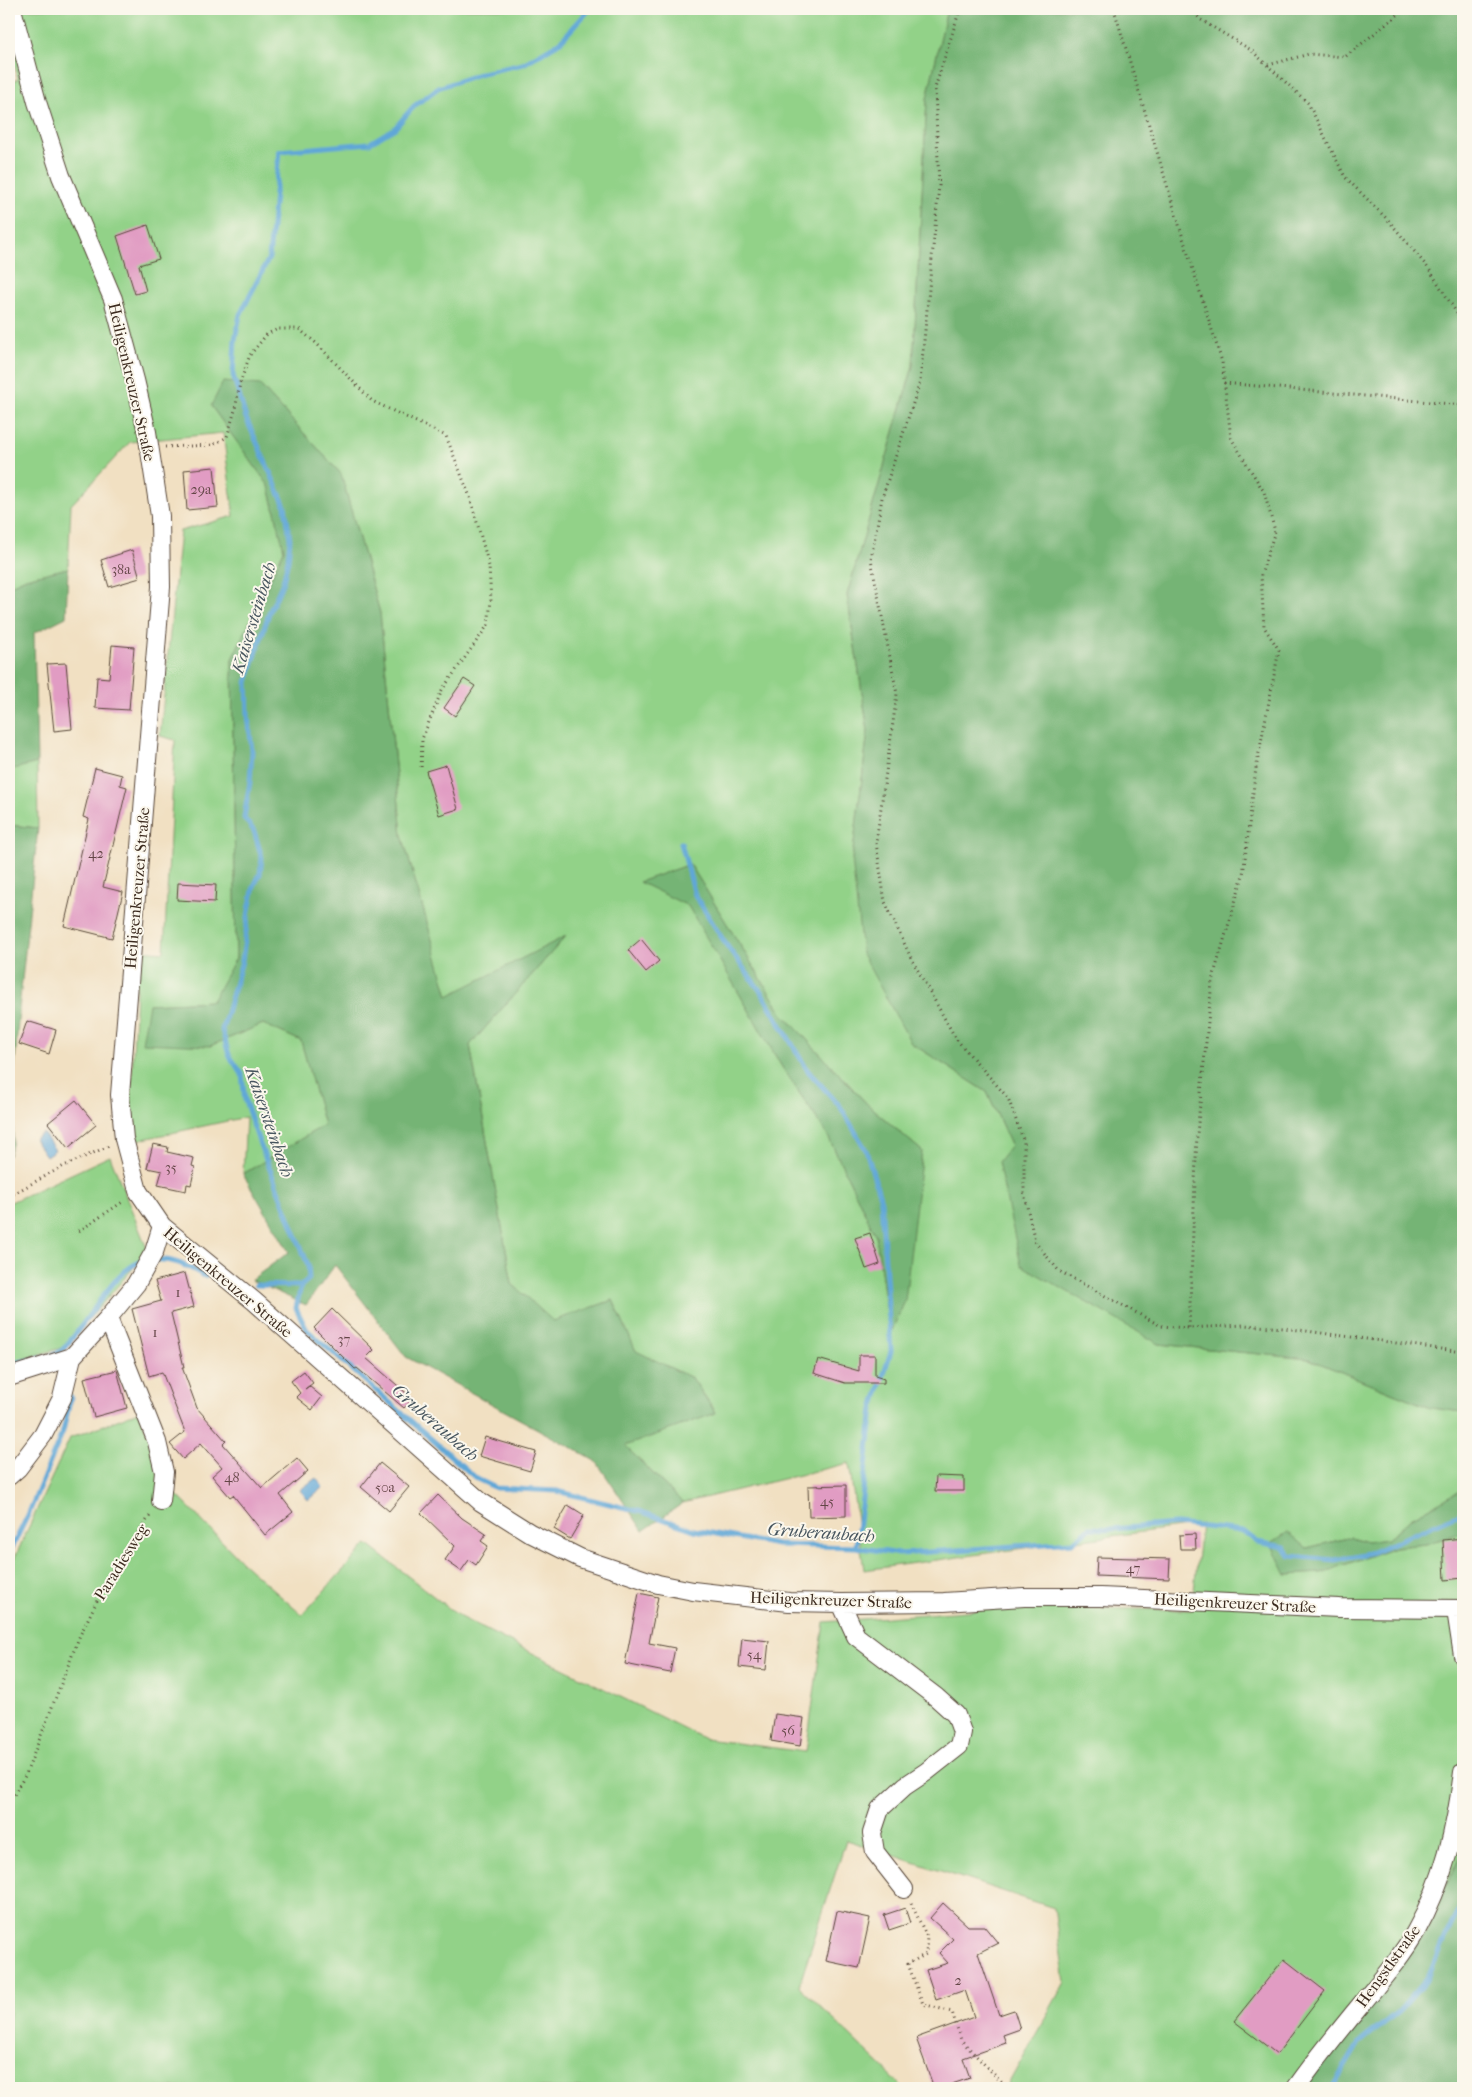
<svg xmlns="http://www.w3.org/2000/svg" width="1472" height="2097" font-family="'IM FELL French Canon',serif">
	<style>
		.green { fill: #92d288; stroke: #667e53; fill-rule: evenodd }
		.forest { fill: #75b474; stroke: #586f49 }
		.water { fill: #60a7d7; stroke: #4e687a }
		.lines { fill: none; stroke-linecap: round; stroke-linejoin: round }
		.stream { stroke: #60a7d7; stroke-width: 5 }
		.building { fill: #e19cc3 }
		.minor-casing { stroke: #564537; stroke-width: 20 }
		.path { stroke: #564537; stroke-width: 3; stroke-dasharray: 1 4; stroke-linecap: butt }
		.minor { stroke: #fff; stroke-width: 18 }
		.labels { text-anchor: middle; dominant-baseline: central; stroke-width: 4; stroke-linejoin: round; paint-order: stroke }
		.number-label { font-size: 14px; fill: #644647 }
		.street-label { font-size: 16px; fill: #3b2a1e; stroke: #fbf7ec }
		.water-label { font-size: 18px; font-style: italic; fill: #48565f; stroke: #fbf7ec }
	</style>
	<rect width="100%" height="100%" fill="#fbf7ec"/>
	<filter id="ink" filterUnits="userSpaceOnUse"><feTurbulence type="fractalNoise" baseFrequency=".02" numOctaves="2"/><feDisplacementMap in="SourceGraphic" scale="10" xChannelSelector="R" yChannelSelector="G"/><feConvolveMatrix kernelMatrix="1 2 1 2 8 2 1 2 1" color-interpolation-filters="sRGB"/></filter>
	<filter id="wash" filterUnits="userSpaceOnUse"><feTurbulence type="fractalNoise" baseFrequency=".0096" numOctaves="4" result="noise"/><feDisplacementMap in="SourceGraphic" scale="20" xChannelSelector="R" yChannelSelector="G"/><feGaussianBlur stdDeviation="1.12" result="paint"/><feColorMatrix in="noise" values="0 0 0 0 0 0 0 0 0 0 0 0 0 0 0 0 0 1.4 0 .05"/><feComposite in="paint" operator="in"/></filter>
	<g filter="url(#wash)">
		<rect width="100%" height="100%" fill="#f1e0c2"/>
		<path class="green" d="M9,9h938l-20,90 -14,267 -66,229 21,136 -16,128 59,184 76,49 24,53 148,199 150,15 122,49 32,4v77l-52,29 -24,21 -21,3 -14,-5 -45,11 -36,-5 16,32 34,-2 74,-26 31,-3 37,-12v300l-3,24 -36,78 -124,154h-294l59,-106 -11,-74 -208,-68 -47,146 105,102h-895v-518l61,-132 68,-26 38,82 67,69 59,52 65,-71 93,73 245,122 101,13 18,-130 193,-15 175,3 9,-86 -337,46 -15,-107 -166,40 -58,-57 91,-34 -24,-34 -56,-26 -23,-52 -60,22 -41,-38 -42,-239 95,-108 -117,60 -46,-162 -22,-222 -39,-139 -81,-89 -49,21 58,80 15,64 -52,109 4,299 -23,43 -64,3 61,42 53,-22 38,17 23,84 -81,49 3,-57 -112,24 -3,-44 7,-147 26,2 11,-212 -15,-4 20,-205 54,-15 -11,-83 -93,9 -59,63 -3,63 -42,10 -17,8v-503l9,-4 -9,-36zM690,864l92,149 86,92 54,46 -32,182 -14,-97 -49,-102 -45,-67 -94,-162 -48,-23z
			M37,763l1,65 -29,-3v-56z
			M110,1156l38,95 -83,96 -56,16v-160z"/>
		<path class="forest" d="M947,9h516v1403l-32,-4 -122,-49 -150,-15 -138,-79 -23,-103 13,-17 -24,-53 -76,-49 -49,-89 -10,-95 16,-128 -21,-136 66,-229 14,-267z
			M223,382l37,3 81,89 39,139 22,222 46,161 118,-60 -96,109 42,239 41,37 60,-21 23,51 56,27 24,35 -91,33 58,57 -40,28 -47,-70 -190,-104 -71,-92 -29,40 -55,-25 38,-28 -46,-78 81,-49 -23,-84 -38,-17 -53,22 -68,-3 7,-39 63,-3 24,-43 -4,-299 52,-109 -15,-64 -58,-80z
			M68,568l-2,49 -32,16 3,130 -28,7v-184l17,-8z
			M9,825l29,3 -19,181 -6,80v52l-4,15z
			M690,864l92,149 86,92 54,46 -17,150 -15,34 -14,-99 -49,-102 -45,-67 -94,-161 -49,-24z
			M1463,1489v43l-37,12 -31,3 -74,26 -35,2 -15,-32 17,-11 19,16 45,-11 14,5 21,-3 24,-21z
			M1463,1832v256h-163l124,-154 36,-78z"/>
		<path class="water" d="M43,1133l12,17 -9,6 -12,-17z
			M316,1478l7,9 -15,13 -8,-10z"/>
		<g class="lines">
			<path class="stream" d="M681,843l14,52 32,51 35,47 46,78 32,35 26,44 15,51 10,150 -18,58 -17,138
				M153,1260c21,-2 34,6 52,16
				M256,1285l45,1 -5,22 11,22 170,149 19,9 61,3 85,21 52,18 83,15 79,2 43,7 174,-12 17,-14 22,1 64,-5 67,7 14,11 28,5 5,9 45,4 38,-8 90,-40
				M301,1286l8,-7 -1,-14 -49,-123 -14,-41 -3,-27 -13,-19 -7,-25 20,-69 7,-51 5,-24 6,-12 2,-16 -8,-27 -10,-13 6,-36 2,-31 -4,-36 -1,-33 22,-69 14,-31 5,-22 2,-21 -5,-33 -39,-88 -13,-43 2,-35 5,-25 29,-57 10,-107 91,-8 25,-15 19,-22 24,-18 44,-15 41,-9 36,-21 31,-34
				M9,1363c11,-1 44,-5 52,-12 22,-19 54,-87 84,-90
				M9,1554l19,-39 35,-84 8,-34
				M1332,2088l26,-43 43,-36 27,-31 17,-41 18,-35"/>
		</g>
		<g id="blocks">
			<path class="building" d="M148,225l11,34 -20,6 7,26 -11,3 -18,-58z
				M214,467l4,40 -31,3 -3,-40z
				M132,550l8,28 -31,9 -8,-27z
				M112,645l22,2 -5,63 -34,-2 2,-31 12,1z
				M66,663l6,66 -18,2 -7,-67z
				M464,679l11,7 -20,30 -11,-8z
				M446,765l12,44 -19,6 -13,-44z
				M95,768l27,7 -2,10 7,2 -24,100 20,5 -11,46 -48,-12 25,-107 -6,-2z
				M178,883l38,2 -1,17 -38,-2z
				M641,939l18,22 -13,11 -18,-22z
				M27,1021l29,9 -7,24 -30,-10z
				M76,1100l20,25 -28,23 -20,-25z
				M153,1144l15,3 -1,5 27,6 -2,8 3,1 -4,18 -4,-1 -1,7 -28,-6 4,-14 -15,-3z
				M870,1233l10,31 -14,5 -11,-31z
				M185,1273l9,34 -23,6 13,54h-2l15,41 29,33 -3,3 39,44 35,-30 11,13 -28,24 13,17 -28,23 -32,-40 -3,2 -18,-21 10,-9 -21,-24 -18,16 -13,-15 15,-12 -23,-60 -13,4 -17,-67 29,-8 -6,-20z
				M332,1309l42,41 -8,8 47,41 -9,9 -47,-40 -2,1 -41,-41z
				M859,1355h16v21l9,3v4h-39l-31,-10 4,-14 41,12z
				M117,1370l10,38 -33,9 -10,-39z
				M304,1371l9,12 -8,6 4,-3 13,11 -10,13 -16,-13 4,-4 -9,-12z
				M485,1437l51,15 -6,19 -51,-15z
				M380,1463l29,24 -20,24 -28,-24z
				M936,1476l28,1v14h-29z
				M846,1485v31l-37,1 -1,-31z
				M438,1495l24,23 24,16 -5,7 7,5 -12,19 -7,-5 -8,11 -16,-11 10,-14 -34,-33z
				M568,1505l16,10 -14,24 -16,-10z
				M1195,1534l1,15h-16l-1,-14z
				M1463,1538v40l-18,2 -2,-40z
				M1097,1557l73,2 -1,20 -73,-3z
				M639,1593l19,4 -9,46 26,5 -5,25 -45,-9z
				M742,1638l27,3 -3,29 -27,-3z
				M775,1714l29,4 -4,28 -29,-5z
				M943,1903l25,23h16l14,17 -20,10 21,62 15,-5 6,19 -17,6 3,8 -43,15 7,20 -30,10h-6l-18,-50 58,-21 -9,-27 -29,10 -10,-30 22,-7 -9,-10 14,-14 -23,-21z
				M905,1908l5,15 -21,7 -5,-15z
				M837,1911l33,7 -11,50 -33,-7z
				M1284,1959l41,32 -48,63 -43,-33z"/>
		</g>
	</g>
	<g filter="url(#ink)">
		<use href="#blocks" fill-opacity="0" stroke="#564537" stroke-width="1"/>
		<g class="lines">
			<g class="minor-casing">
				<path id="minor" d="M12,9l25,93 24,74 52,123 22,81 12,52 13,84 1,71 -41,508 4,44 14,52 24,35 92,75 227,201 49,31 50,25 78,26 35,7 96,11 52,1 103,-1 80,-5h77l238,11 124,1
					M108,1318l49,124 7,30 -3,29
					M9,1377l63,-20
					M9,1476l9,-8 25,-33 19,-37 10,-41 36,-39 28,-34 18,-32 8,-26
					M841,1603l15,33 80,61 20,18 6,17 -3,14 -33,26 -21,14 -25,23 -8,24 3,19 29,37
					M1456,1610l7,46
					M1296,2088c21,-30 44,-58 68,-87 18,-22 38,-45 52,-70 28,-50 40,-103 47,-159"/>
			</g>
			<path class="path" d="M960,9l-25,79 4,98 -19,196 -38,116 -11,61 26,135 -21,149 9,59 26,56 45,81 52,59 16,44v51l11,49 24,29 102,55 28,2 55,-3 40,3 179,24
				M1114,9l69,229 39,124 9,76 33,54 11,39 -14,44 3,52 15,23 -23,118 -13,107 -31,106 -15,153 -8,194
				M1191,9l10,11 50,30 57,53 37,74 44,44 40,48 34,54
				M1268,65l41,-11 36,3 60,-48
				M1224,383l239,22
				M165,447l48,-2 14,-8 8,-27 5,-27 10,-28 17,-21 11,-5h21l17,14 56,58 74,35 24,61 19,69 2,35 -3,24 -46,65 -20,49 -1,32
				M9,1196l55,-30 45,-20
				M79,1231l45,-30
				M9,1803l17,-29 54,-139 33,-66 39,-56
				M911,1903l16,34 -1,17 -18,10 15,40 29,8 9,28 46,48"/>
			<use href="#minor" class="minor"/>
		</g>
	</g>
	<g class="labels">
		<g class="number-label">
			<text x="201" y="489">29a</text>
			<text x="121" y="569">38a</text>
			<text x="96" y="853">42</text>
			<text x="171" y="1167">35</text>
			<text x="178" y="1292">1</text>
			<text x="155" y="1332">1</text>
			<text x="344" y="1339">37</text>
			<text x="232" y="1477">48</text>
			<text x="385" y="1487">50a</text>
			<text x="827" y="1501">45</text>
			<text x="1133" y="1568">47</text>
			<text x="754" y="1654">54</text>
			<text x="788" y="1730">56</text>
			<text x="958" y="1980">2</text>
		</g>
		<g class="street-label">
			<text transform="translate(132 382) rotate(77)">Heiligenkreuzer Straße</text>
			<text transform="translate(137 888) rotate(-85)">Heiligenkreuzer Straße</text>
			<text transform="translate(228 1282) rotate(40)">Heiligenkreuzer Straße</text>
			<text transform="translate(121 1562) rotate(-58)">Paradiesweg</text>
			<text transform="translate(831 1600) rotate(2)">Heiligenkreuzer Straße</text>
			<text transform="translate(1235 1603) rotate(3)">Heiligenkreuzer Straße</text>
			<text transform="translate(1388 1966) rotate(-54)">Hengstlstraße</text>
		</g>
		<g class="water-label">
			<text transform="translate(254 618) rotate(-73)">Kaisersteinbach</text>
			<text transform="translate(269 1122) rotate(71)">Kaisersteinbach</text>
			<text transform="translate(435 1423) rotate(41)">Gruberaubach</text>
			<text transform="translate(821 1533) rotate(4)">Gruberaubach</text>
		</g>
	</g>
	<rect width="1472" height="2097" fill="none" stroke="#fbf7ec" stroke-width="30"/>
</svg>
